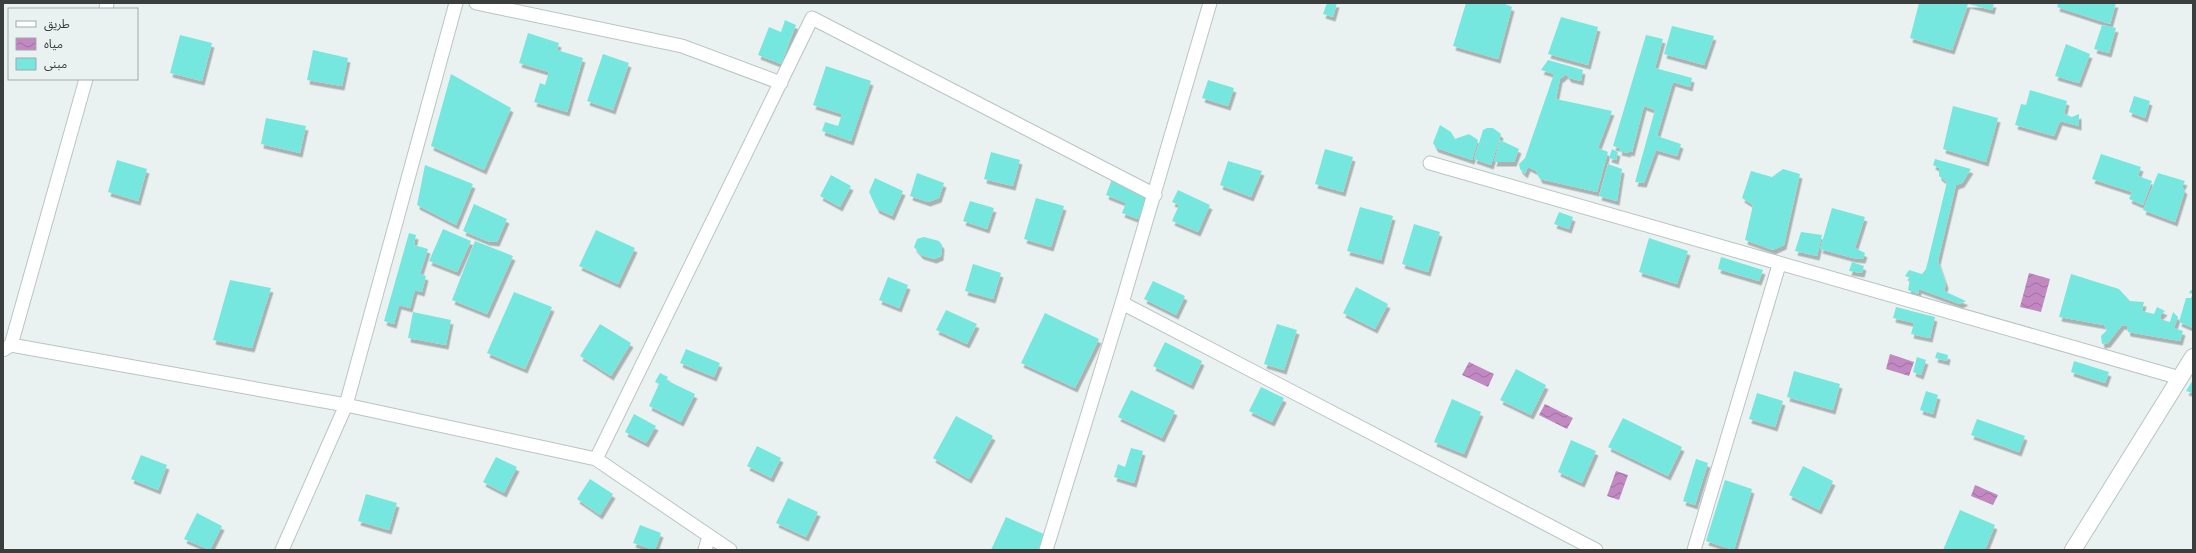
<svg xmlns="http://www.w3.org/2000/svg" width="2196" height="553" font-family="'Varela Round','Noto Sans Arabic',sans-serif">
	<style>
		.water { fill: url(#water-waves) }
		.building { fill: #76e7de; filter: url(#shadow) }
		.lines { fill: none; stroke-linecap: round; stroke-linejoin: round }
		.minor-casing { stroke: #bac4c3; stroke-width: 15 }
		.tertiary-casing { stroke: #bac4c3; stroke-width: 18 }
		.minor { stroke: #fff; stroke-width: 13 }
		.tertiary { stroke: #fff; stroke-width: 16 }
	</style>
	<defs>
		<pattern id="water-waves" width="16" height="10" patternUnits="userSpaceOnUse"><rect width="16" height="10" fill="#c188c2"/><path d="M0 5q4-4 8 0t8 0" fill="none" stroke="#9e719f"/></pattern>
		<filter id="shadow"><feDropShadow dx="2.5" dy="4.5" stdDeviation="0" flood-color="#0004"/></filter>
	</defs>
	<rect width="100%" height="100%" fill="#e9f2f1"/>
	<path class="water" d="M2029,273l21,6 -9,33 -21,-5z
		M1890,354l24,8 -5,14 -23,-7z
		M1469,362l25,12 -6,13 -26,-12z
		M1545,404l28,14 -6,11 -28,-14z
		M1616,471l12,4 -9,25 -12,-4z
		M1975,485l23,10 -5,10 -22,-9z"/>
	<path class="building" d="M1327,3h10l-4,14 -10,-3z
		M1466,3h37l9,4 -14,52 -45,-13z
		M1919,3h75l-2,7 -24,-6 -16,46 -42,-12z
		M2058,3h58l-6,21 -53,-17z
		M1561,17l37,10 -10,38 -40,-11z
		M785,20l11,5 -15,39 -23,-9 11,-28 12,5z
		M2102,25l14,3 -7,25 -15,-4z
		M1672,26l42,10 -10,29 -40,-11z
		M528,33l31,10 -2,7 26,8 -16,54 -33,-10 6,-19 5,2 4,-13 -30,-9z
		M180,35l32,8 -10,38 -32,-8z
		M1646,35l17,4 -8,29 37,10 -2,9 -17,-5 -16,54 24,8 -4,12 -21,-6 -12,33 -9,-1 20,-72 -11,-4 -12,46 -3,-1 -1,2 -9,-2 1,-3 -7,-2z
		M2066,44l24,10 -11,29 -24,-7z
		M313,50l35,8 -6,28 -35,-6z
		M603,54l26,9 -16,47 -26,-9z
		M1548,60l35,10 -2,11 -12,-3 -3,-4 -6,5 -4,20 56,12 -14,37 10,4 -11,40 -57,-13 -4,-8 -8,-4 -3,7 -5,-5 -1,-5 6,-6 29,-84 -13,-4z
		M826,66l45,15 -20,60 -29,-10 3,-9 13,4 4,-12 -29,-9z
		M451,74l60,34 -27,62 -53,-24z
		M1208,80l26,8 -6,18 -26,-8z
		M2030,90l37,11 -3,13 8,3 7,-3v12l-19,-5 -6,15 -39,-11 6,-21 5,1z
		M2134,96l16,5 -5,17 -16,-6z
		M1953,106l45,12 -12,44 -43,-13z
		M266,118l40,8 -6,27 -39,-9z
		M1440,125l11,7 4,7 14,-5 9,6 -6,20 -36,-12 -3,-5z
		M1487,128h6l8,6 -10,31 -17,-6 9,-29z
		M1500,140l19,9 -5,13h-20z
		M1325,149l28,8 -10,35 -28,-8z
		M1612,149l6,3 -2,8 -7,-2z
		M991,152l29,8 -7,26 -29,-7z
		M2101,154l40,13 -3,9 14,5 -9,24 -14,-6 3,-7 -40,-13z
		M1935,159l36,10 -9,14 -6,2 -18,76 8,23 -2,7 22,10 -6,3 -41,-15 -1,5 -10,-4 2,-12 -5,-2 4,-6 13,4 4,-5 21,-87 -8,-6v-8l-6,-3z
		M117,160l30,9 -9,32 -30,-9z
		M1228,161l34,10 -11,26 -31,-12z
		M1608,164l14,5 -5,32 -18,-5z
		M425,165l48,19 -17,41 -39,-20z
		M1783,169l17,5 -16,71 -11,5 -28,-10 8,-35 -11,-7 9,-27 21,6z
		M917,173l27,10 -5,15 -11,4 -18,-6z
		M2158,173l27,8 -3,6 3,3 -10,32 -32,-12z
		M831,175l20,11 -11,21 -20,-11z
		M875,178l28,13 -11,25 -15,-7 -8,-17z
		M1112,179l36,15 -10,25 -16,-6 4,-10 -20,-8z
		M1178,190l32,15 -12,27 -26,-11 7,-16 -7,-3z
		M1036,198l28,8 -13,41 -27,-8z
		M970,201l24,7 -7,21 -24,-8z
		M474,204l33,15 -10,23 -10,-1 -24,-10z
		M1360,207l33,9 -12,44 -34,-9z
		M1832,208l33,9 -10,31 10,5 -2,6 -10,-1 -33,-9z
		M1559,212l14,5 -4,12 -15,-5z
		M1414,224l26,8 -12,40 -26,-8z
		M443,229l28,12 -14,31 -28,-11z
		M596,230l39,18 -17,36 -39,-18z
		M1801,232l21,3 -5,21 -22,-5z
		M409,233l7,2 -2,10 14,4 -8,25 6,2 -4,16 -7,-2 -5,18 -11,-3 -5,19 -10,-3z
		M924,237l15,4 3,4 -1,11 -7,3 -13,-4 -7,-8 3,-8z
		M1649,238l39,13 -11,33 -38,-12z
		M475,241l38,15 -26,58 -35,-14z
		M1721,257l42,13 -4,11 -41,-12z
		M1852,262l12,4 -2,7 -13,-2z
		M973,264l28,9 -8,26 -28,-8z
		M2071,274l48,15 11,12 14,1 -2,9 12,3 3,-7 8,4 -4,4 -1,4 10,3 3,-10 5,5 -4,11 9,3 -3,10 -52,-9 -1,-6 -5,-1 -14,18 -6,1 -1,-8 6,-6 -3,-5 -45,-8z
		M888,277l20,8 -9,23 -20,-8z
		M230,280l41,8 -19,60 -39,-8z
		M1153,281l32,15 -9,19 -32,-16z
		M1356,287l32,17 -13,25 -32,-16z
		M2191,290h2v38l-14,-6 7,-24h5l2,-4 -4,-1z
		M514,292l38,15 -27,62 -38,-16z
		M1896,307l39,10 -5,21 -19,-4 3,-11 -21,-5z
		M946,310l31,14 -10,20 -31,-14z
		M413,312l38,8 -5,25 -38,-7z
		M1045,313l54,26 -24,49 -54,-25z
		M600,324l31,19 -20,33 -31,-20z
		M1277,324l20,6 -13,40 -20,-6z
		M1165,342l37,19 -11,24 -38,-19z
		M686,349l34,14 -6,14 -34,-14z
		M1937,352l11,3 -1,6 -12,-3z
		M1917,357l9,3 -5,15 -8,-3z
		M2074,361l35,11 -4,11 -34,-11z
		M1516,369l30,16 -15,30 -31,-15z
		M1794,371l46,13 -7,26 -46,-13z
		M660,373l8,4 -2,3 29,14 -14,28 -32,-16 10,-22 -4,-2z
		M2193,380v13l-7,-2z
		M1261,387l23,11 -12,24 -23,-11z
		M1131,390l44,21 -13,27 -44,-21z
		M1926,391l12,4 -5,19 -13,-4z
		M1757,393l26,8 -8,26 -26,-8z
		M1452,399l29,13 -17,42 -30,-12z
		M634,414l22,12 -10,17 -21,-11z
		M956,416l37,20 -24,43 -36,-21z
		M1623,418l59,29 -14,29 -60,-29z
		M1977,419l48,17 -6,16 -48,-17z
		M1571,440l25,11 -14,32 -24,-11z
		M757,446l24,12 -10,20 -24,-12z
		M1131,448l12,3 -9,32 -20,-6 4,-13 7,3z
		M141,455l26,10 -9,25 -27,-11z
		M496,457l21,10 -13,26 -21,-11z
		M1696,459l12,4 -13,42 -12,-4z
		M1803,466l30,15 -14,29 -30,-15z
		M590,479l23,15 -13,21 -23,-16z
		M1725,480l27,9 -18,61 -28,-9z
		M366,494l31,9 -8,27 -31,-9z
		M788,498l30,14 -12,25 -30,-14z
		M1960,510l35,15 -10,25h-42z
		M197,513l25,13 -12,24 -26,-11z
		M1006,517l40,18 -7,15h-48z
		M640,525l21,8 -6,17 -22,-7z"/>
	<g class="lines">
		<g class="minor-casing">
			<path id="minor" d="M476,3l206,43 99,37
				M106,9l1,-6
				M1430,163l750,215
				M1122,303l474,247
				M11,345l75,-266
				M3,350l8,-5 335,60 250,54 134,91
				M596,459l216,-441 343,177
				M282,550l64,-145 110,-402
				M705,550l4,-14
				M1046,550l76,-247 88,-300
				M1694,550l85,-285"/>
		</g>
		<g class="tertiary-casing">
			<path id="tertiary" d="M2073,550l120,-193"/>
		</g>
		<use href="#minor" class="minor"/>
		<use href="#tertiary" class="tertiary"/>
	</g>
	<rect width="2196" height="553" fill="none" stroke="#3a3e3d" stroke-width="8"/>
	<rect x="8" y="8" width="130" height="72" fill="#e9f2f1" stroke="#a3aaa9"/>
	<rect x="16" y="21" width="20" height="6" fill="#ffffff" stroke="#a3aaa9"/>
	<text x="44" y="28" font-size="12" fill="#3a3e3d">طريق</text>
	<rect x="16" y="38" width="20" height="12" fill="url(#water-waves)" stroke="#a3aaa9"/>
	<text x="44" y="48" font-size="12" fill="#3a3e3d">مياه</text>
	<rect x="16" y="58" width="20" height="12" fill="#76e7de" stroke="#a3aaa9"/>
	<text x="44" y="68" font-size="12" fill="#3a3e3d">مبنى</text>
</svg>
